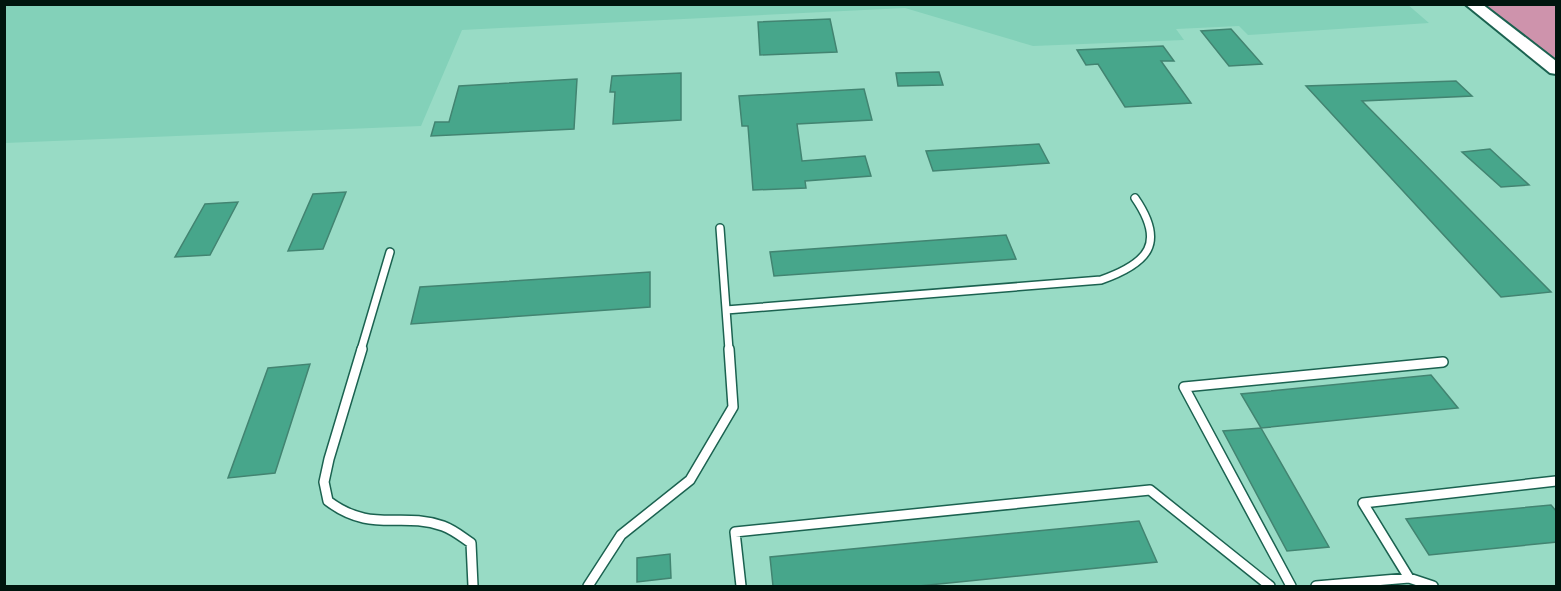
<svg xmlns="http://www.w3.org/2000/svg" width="1561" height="591" font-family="'Noto Serif',serif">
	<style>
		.built { fill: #83d1b9 }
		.green { fill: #ce93ac }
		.building { fill: #47a68b; stroke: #428471; stroke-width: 1.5 }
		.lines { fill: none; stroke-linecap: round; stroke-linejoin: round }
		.lane-far1-casing { stroke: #1b6250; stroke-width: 10 }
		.lane-casing { stroke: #1b6250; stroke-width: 12 }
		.secondary-casing { stroke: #1b6250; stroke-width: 4 }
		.lane-far1 { stroke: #fff; stroke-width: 7 }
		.lane { stroke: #fff; stroke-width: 9 }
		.secondary { fill: #fff; fill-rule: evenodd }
	</style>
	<rect width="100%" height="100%" fill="#98dbc5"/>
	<path class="built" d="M1407,4l22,19 -181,12 -9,-9 -63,3 8,11 -151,6 -128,-38 -443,22 -41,96 -416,17v-138z"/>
	<path class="green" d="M1479,5h77v59z"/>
	<path class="building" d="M830,19l7,33 -77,3 -2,-33z
		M1231,29l31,35 -33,2 -28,-35z
		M1163,46l11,15h-13l30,42 -66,4 -27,-43 -12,1 -9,-15z
		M939,72l4,13 -45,1 -2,-13z
		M681,73v47l-68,4 2,-32h-5l2,-16z
		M577,79l-3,50 -143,7 4,-14h14l10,-36z
		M1456,81l16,15 -110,5 189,191 -50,5 -195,-211z
		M864,89l8,31 -75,4 5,37 63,-5 6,20 -66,5 1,7 -53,2 -5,-64h-6l-3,-30z
		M1039,144l10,19 -116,8 -7,-20z
		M1490,149l39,36 -28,2 -39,-35z
		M346,192l-23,57 -35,2 25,-57z
		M238,202l-28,53 -35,2 30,-53z
		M1006,235l10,24 -242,17 -4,-24z
		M650,272v35l-239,17 9,-37z
		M310,364l-35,109 -47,5 40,-110z
		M1431,375l27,33 -197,20 -20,-34z
		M1261,428l68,119 -42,4 -64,-120z
		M1551,505l6,7v30l-128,13 -23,-36z
		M1139,521l18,41 -238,24h-146l-3,-29z
		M670,554l1,24 -34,4v-24z"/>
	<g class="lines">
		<g class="lane-far1-casing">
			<path id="lane-far1" d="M720,228l9,122
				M726,310l375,-30c48,-17 65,-37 34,-82
				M361,350l29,-98"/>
		</g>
		<g class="lane-casing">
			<path id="lane" d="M362,349l-33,110 -5,23 4,19c44,33 72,10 115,25 11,4 19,11 28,17l2,43
				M1409,578l24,8
				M588,586l33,-51 69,-55 43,-73 -4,-58
				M741,586l-6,-54 415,-42 120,96
				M1291,586l-107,-199 259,-25
				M1316,586l93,-8 -46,-75 193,-22"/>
		</g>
		<g class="secondary-casing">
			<path id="secondary" d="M1465,4h17l74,57v13l-6,-1z"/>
		</g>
		<use href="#lane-far1" class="lane-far1"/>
		<use href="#lane" class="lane"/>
		<use href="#secondary" class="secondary"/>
	</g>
	<rect width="1561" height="591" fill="none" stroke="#00150e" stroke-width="12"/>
</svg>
